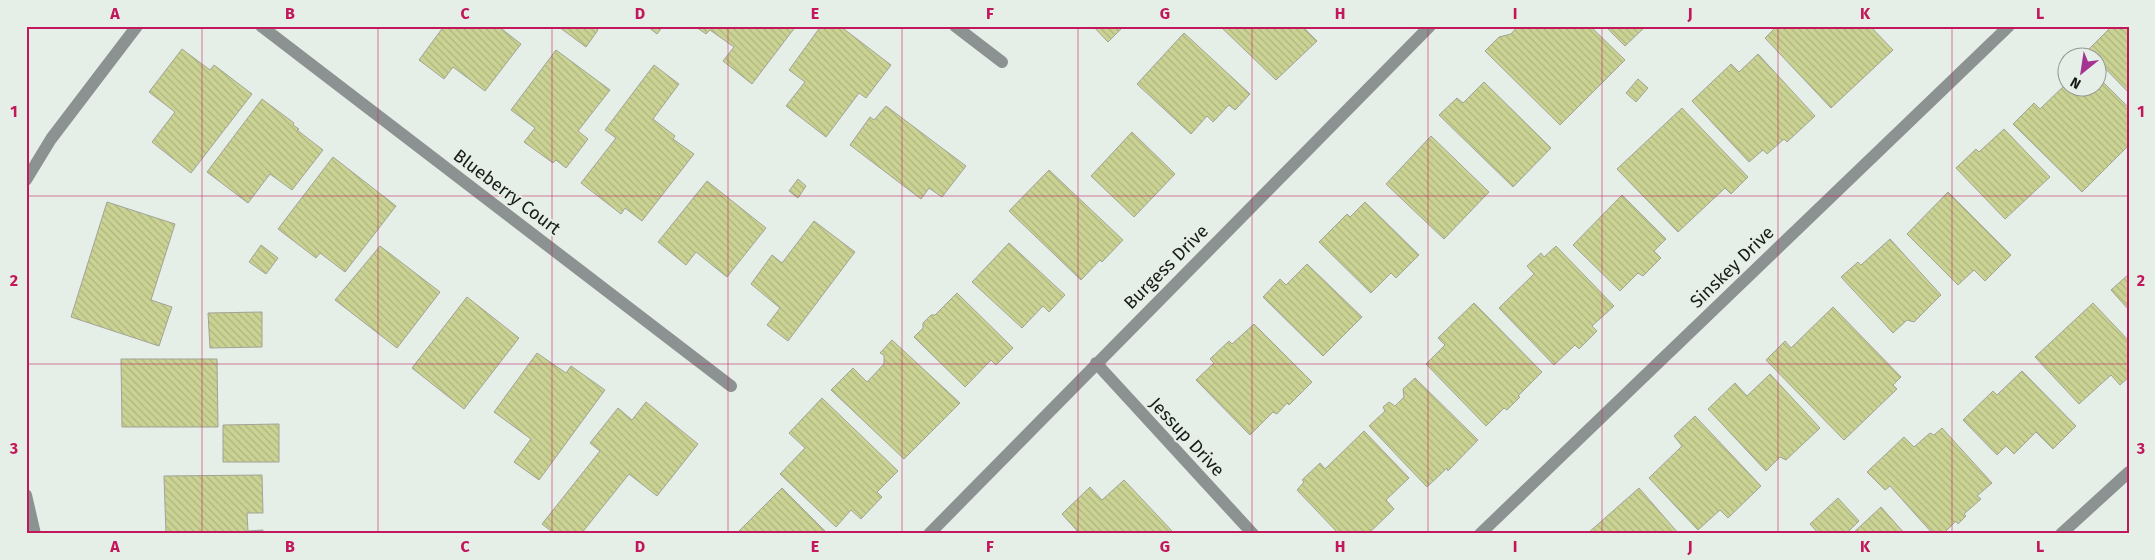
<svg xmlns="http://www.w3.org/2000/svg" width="2155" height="560" font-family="'Fira Sans',sans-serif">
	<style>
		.building { fill: url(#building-back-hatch); stroke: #a2a399 }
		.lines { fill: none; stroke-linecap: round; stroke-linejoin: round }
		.minor { stroke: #8c9291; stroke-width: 12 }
		.grid { fill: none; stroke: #c2185b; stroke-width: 1; stroke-opacity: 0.55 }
		.labels { text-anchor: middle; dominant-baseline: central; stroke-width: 4; stroke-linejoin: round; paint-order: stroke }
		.street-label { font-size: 18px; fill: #171a17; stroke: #e6efe7 }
		.neatline { fill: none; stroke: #c2185b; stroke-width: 2 }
		.grid-label { font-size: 16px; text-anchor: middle; font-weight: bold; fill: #c2185b }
	</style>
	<defs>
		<pattern id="building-back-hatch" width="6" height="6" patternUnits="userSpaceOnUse" patternTransform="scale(1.25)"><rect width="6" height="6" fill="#cad393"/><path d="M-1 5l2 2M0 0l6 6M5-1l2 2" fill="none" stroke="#adb57e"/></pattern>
	</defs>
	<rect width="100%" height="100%" fill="#e6efe7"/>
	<path class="building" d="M444,26h54l23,18 -36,47 -32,-24 -9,12 -25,-19z
		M593,26l5,4 -12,17 -27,-20z
		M647,26h16l-6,8z
		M796,26l-44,58 -29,-23 11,-14 -24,-17 -4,4 -10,-7z
		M821,26h19l51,39 -25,33 -7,-5 -33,44 -40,-31 19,-24 -16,-12z
		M1093,26h31l-16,16z
		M1220,26h82l15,15 -41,39z
		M1518,26h72l35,34 -65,65 -75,-74 14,-14 12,-3z
		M1605,26h41l-21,20z
		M1777,26h93l23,24 -62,58 -66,-70z
		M2112,26h4l5,4 4,-4h4v67l-31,-32v-3h-4l-7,-7z
		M1184,33l66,61 -15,16 -6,-5 -16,17 -6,-6 -16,18 -54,-50z
		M182,49l28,21 4,-5 38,29 -61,79 -39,-31 23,-30 -26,-20z
		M556,50l54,40 -32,41 10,8 -22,29 -10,-8 -3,3 -29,-21 11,-14 -24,-18z
		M1758,54l57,62 -28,26 -3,-3 -17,15 -4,-4 -14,12 -57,-61 39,-37 8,8z
		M654,65l25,19 -26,35 22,17 -2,3 21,15 -52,67 -17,-13 -4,6 -40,-31 35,-45 -11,-8z
		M2098,77l31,31v37l-47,47 -69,-68 21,-21 6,6 28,-27v6h30z
		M1638,79l10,9 -12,14 -10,-9z
		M1484,82l67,66 -38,39 -74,-72 18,-17 6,5z
		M262,99l32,24 -1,2 6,4 -2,1 26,20 -31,40 -22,-16 -22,29 -41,-31z
		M886,106l80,60 -24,31 -13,-9 -8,11 -71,-54 20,-28 4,3z
		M1682,108l66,69 -17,17 -6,-6 -47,44 -61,-63z
		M2004,129l46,48 -45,42 -49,-51 20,-19 3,3z
		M1132,132l43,42 -41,43 -43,-41z
		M1431,136l58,56 -45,47 -58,-55z
		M333,157l63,49 -51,66 -25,-19 -4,5 -38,-29z
		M1049,170l74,70 -21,22 -2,-2 -19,20 -72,-69z
		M798,179l8,7 -8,12 -9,-7z
		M707,181l59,47 -39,49 -31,-25 -10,13 -28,-23z
		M1948,192l63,63 -26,26 -11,-11 -16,15 -51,-51z
		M1622,195l44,44 -12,12 7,7 -18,18 -5,-3 -18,18 -47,-46z
		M107,202l68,22 -24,76 21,7 -13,39 -88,-29z
		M1365,202l54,53 -23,23 -5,-5 -20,20 -52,-51 28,-28 3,3z
		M814,221l41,31 -67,89 -21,-16 13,-17 -29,-24 21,-29 10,8z
		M1890,239l51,56 -27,27 -7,-2 -14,13 -52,-56 17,-15 3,3z
		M1009,243l56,52 -16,17 -6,-6 -21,22 -50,-46z
		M261,245l17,13 -12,16 -17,-12z
		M380,246l60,46 -43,56 -62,-48z
		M1556,246l58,60 -22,20 5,5 -18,18 -4,-4 -21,20 -55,-57 35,-34 -7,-8 14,-13 3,4z
		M1307,264l55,53 -39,39 -60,-59 17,-18 6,6z
		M2129,274v36l-18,-20z
		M957,293l56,55 -17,17 -5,-5 -26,27 -51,-50 9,-9v-5l8,-8h4z
		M467,297l52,41 -55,71 -52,-41z
		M1474,303l68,69 -24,24 2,1 -13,13 -3,-2 -18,18 -60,-62 19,-19 -7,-7z
		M2093,303l36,38v36l-9,8 -9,-10 -32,29 -44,-47z
		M1833,307l68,70 -8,8 4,4 -53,51 -78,-80 19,-19 6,7z
		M262,312v35l-52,1 -2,-35z
		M1254,324l58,58 -23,23 -2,-2 -10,11 -4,-2 -23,23 -54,-55 18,-17 -4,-4 19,-18 3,3z
		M892,340l68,63 -56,56 -73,-69 22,-22 14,14 17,-18v-9l-4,-2z
		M537,353l29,20 5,-7 34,24 -66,90 -25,-18 17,-23 -37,-27z
		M121,359h96l1,68h-96z
		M2022,371l54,55 -23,23 -17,-17 -22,22 -8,-8 -9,9 -34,-35 30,-29 4,4z
		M1770,374l50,54 -34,32 -6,-3 -14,14 -58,-62 27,-26 12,13z
		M1415,378l63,62 -30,31 -1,-3 -20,19 -58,-61 16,-15 -2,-4 6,-5 6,4 9,-9 -1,-8z
		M822,398l76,73 -21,21 5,5 -21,22 -10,-9 -15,17 -56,-53 25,-26 -16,-15z
		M646,402l52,42 -41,52 -28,-22 -48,60h-26l-13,-10 58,-73 -10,-8 28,-35 14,12z
		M1695,416l66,70 -33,32 -8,-8 -22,20 -49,-52 33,-32 -8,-10z
		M279,424v38h-56v-37z
		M1942,428l50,55 -15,13 4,3 -17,15 2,2 -8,8 -2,-3 -13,13h-10l-43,-48 -5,4 -18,-18 37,-35 10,10 16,-14 4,2z
		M1364,431l45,47 -23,22 8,9 -26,25h-29l-42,-44 7,-8 -2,-2 18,-17 5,6z
		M262,475l1,38h-16l1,18 15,-1v4h-97l-2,-58z
		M1124,480l48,51 -3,3h-89l-18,-20 28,-27 12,13z
		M782,488l46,46h-92z
		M1639,488l40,46h-90l-1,-1z
		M1838,498l21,23 -13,13h-27l-9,-10z
		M1881,507l24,27h-53z"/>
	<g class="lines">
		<path class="minor" d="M261,26l470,360
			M955,26l47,36
			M26,180l25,-41 86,-113
			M1096,363l157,171
			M26,495l9,39
			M929,534l501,-508
			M1480,534l529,-508
			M2061,534l68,-62"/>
	</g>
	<path class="grid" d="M202,26v508M378,26v508M552,26v508M728,26v508M902,26v508M1078,26v508M1252,26v508M1428,26v508M1602,26v508M1778,26v508M1952,26v508M26,196h2103M26,364h2103"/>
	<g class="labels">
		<g class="street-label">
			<text transform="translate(507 192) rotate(37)">Blueberry Court</text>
			<text transform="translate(1166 267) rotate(-45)">Burgess Drive</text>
			<text transform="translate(1732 267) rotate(-44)">Sinskey Drive</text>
			<text transform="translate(1187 437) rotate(47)">Jessup Drive</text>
		</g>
	</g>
	<rect width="2155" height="560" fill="none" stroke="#e6efe7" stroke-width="55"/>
	<g transform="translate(2082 72) rotate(210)"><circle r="24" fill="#e6efe7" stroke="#939a94"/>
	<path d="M0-4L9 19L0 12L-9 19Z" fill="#a43491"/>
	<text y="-8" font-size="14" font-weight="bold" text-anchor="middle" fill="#171a17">N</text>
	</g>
	<rect x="28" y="28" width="2100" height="504" class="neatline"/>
	<g class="grid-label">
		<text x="115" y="19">A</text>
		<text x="290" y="19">B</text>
		<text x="465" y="19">C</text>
		<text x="640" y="19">D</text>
		<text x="815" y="19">E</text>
		<text x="990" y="19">F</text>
		<text x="1165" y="19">G</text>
		<text x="1340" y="19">H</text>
		<text x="1515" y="19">I</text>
		<text x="1690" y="19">J</text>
		<text x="1865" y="19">K</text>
		<text x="2040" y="19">L</text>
		<text x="14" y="117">1</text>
		<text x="2141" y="117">1</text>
		<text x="14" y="286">2</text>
		<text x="2141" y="286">2</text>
		<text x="14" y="454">3</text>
		<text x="2141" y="454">3</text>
		<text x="115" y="552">A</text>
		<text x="290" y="552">B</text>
		<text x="465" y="552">C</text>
		<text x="640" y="552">D</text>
		<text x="815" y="552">E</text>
		<text x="990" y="552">F</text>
		<text x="1165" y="552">G</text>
		<text x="1340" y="552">H</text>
		<text x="1515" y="552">I</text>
		<text x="1690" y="552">J</text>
		<text x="1865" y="552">K</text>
		<text x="2040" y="552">L</text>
	</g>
</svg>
